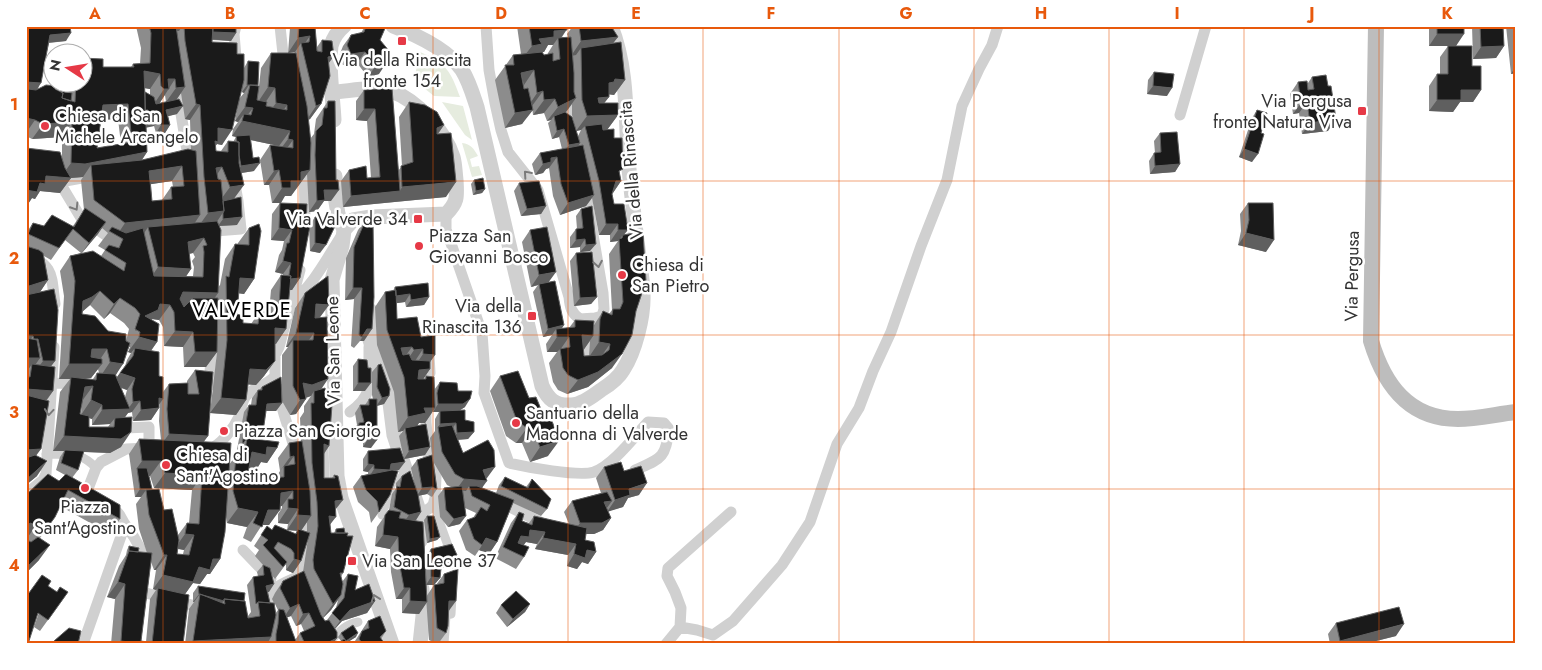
<svg xmlns="http://www.w3.org/2000/svg" width="1542" height="670" font-family="Jost,sans-serif">
	<style>
		.green { fill: #e6ecdf }
		.lines { fill: none; stroke-linecap: round; stroke-linejoin: round }
		.pedestrian { stroke: #d0d0d0; stroke-width: 9 }
		.minor { stroke: #d0d0d0; stroke-width: 11 }
		.tertiary { stroke: #d0d0d0; stroke-width: 15 }
		.secondary { stroke: #bdbdbd; stroke-width: 16 }
		.wall { fill: #8c8c8c; fill-rule: evenodd }
		.shaded-wall { fill: #5f5f5f }
		.building { fill: #1a1a1a; stroke: #5f5f5f; fill-rule: evenodd }
		.oneway { stroke: #7a7a7a }
		.grid { fill: none; stroke: #e8590c; stroke-width: 1; stroke-opacity: 0.55 }
		.poi-dot { fill: #e63946; stroke: #fff; stroke-width: 2 }
		.labels { text-anchor: middle; dominant-baseline: central; stroke-width: 5; stroke-linejoin: round; paint-order: stroke }
		.poi-label { font-size: 18px; fill: #333; stroke: #fff; text-anchor: start }
		.street-label { font-size: 18px; fill: #333; stroke: #fff }
		.quarter-label { font-size: 20px; letter-spacing: 1px; fill: #000; stroke: #fff }
		.neatline { fill: none; stroke: #e8590c; stroke-width: 2 }
		.grid-label { font-size: 16px; text-anchor: middle; font-weight: bold; fill: #e8590c }
	</style>
	<rect width="100%" height="100%" fill="#fff"/>
	<path class="green" d="M420,52c26,10 31,20 40,45l-26,-1 -20,-16z
		M442,102l21,4 9,34 -7,-5z
		M462,143c9,1 12,6 16,13l-8,3 2,8 7,-1 3,9 -10,2z"/>
	<g class="lines">
		<path class="pedestrian" d="M60,183l33,-6
			M324,441l1,43
			M46,454c21,1 35,-3 50,14
			M433,505l4,1 1,12 17,47
			M382,515l10,-32 14,-8
			M332,639c8,-8 15,-15 26,-17
			M444,644l2,-29 5,-1 1,-18"/>
		<path class="minor" d="M236,26l-2,8 2,23
			M280,26l3,28 6,12
			M486,26l3,44 6,33 6,27 7,22 30,38 31,107c1,10 2,16 11,22l15,-1 7,-2 2,-7 -1,-16 -18,-105
			M176,83l13,80
			M568,93l1,22 3,14
			M1180,115l26,-89
			M304,163l1,54
			M57,175l3,8 21,35 33,23 4,-1
			M446,214v15l36,104 3,43 -1,17 25,70c18,4 69,14 85,9 19,-7 40,-35 54,-50l16,1 5,6c-3,30 -9,30 -34,41
			M215,231l26,-2 -3,-28 -4,-22
			M26,254c29,12 25,22 29,50
			M291,303c22,-17 36,-45 51,-68
			M587,353l1,-22
			M52,383l30,1
			M209,386l3,-41
			M279,389c1,23 14,45 17,69
			M350,412c10,-7 15,-13 19,-24v-41
			M125,428l24,-1v21
			M208,450c13,-5 26,-22 32,-35 2,-6 1,-13 6,-19 7,-9 21,-10 29,-20v-21l4,-8 21,-77
			M26,494l17,-14 3,-6 8,-127
			M86,494l10,-26 5,-6 25,-13 22,-1
			M498,501l48,24
			M109,507c14,7 10,10 18,20 9,12 16,24 19,39
			M420,514l10,-6 3,-3 2,-7 1,-21 -7,-18 -3,-37v-39l4,-10 -1,-18
			M243,550l28,29
			M302,588l-4,-12 7,-32 -2,-33
			M146,593l61,16
			M268,612c-1,-23 8,-26 27,-34
			M680,627l17,3 16,5 20,-14 49,-56 28,-43 27,-78 22,-36 14,-37 18,-39 30,-86 26,-66 15,-74 17,-37 13,-24 6,-19
			M83,644l42,-119
			M666,644l14,-17 1,-19 -6,-16 -8,-16 1,-8 63,-56"/>
		<path class="tertiary" d="M393,26c24,9 54,23 69,44 7,11 11,25 15,37l65,279c6,13 13,20 29,19 10,0 22,-9 30,-15 8,-5 17,-11 22,-20 12,-18 21,-54 20,-76 0,-13 -3,-26 -4,-38 -4,-29 -7,-58 -10,-87 -4,-47 0,-98 -18,-143
			M333,92c18,-1 40,-6 58,-1 26,9 54,40 62,66 2,7 2,15 3,23 1,17 2,22 -10,34l-75,3 -18,3 -9,10
			M334,120c-1,-22 -6,-53 -3,-74 2,-8 7,-15 13,-20
			M335,176v20l3,18 6,16 -2,16 -10,34 5,196 4,22 51,146
			M371,311l-1,29 19,55 5,40 26,79v27
			M420,644l3,-28 -1,-27"/>
		<path class="secondary" d="M1376,26l-5,315c13,43 37,78 87,78 19,0 39,-5 58,-7"/>
	</g>
	<path class="wall" d="M26,26h64l-2,3 -18,-2 -4,14 -17,2 -11,46h17l5,3h6l1,-10h15l21,-15h28l2,-3h7l1,-16 -5,-22h77l-1,3 24,4 -5,8 -19,-1v2l25,12 7,14 4,-7 10,25h1l2,-18 10,-15h23l1,-1 -7,1 2,-25v-2h25l2,21 5,-7 7,23 -8,41 -11,15 -2,1 2,19 4,-5 2,-15 12,-18 3,100h-7l-7,10 -8,1 -2,-38 -16,22h-6l-13,7 -3,-18h-5l-4,-25 10,-15 9,1 -29,-6 4,31 -13,2 -7,26 3,26 -18,1 -1,61 2,-2 5,-26 10,-15h3v-1l11,-15 5,51 -10,15 -6,-1 -1,21 6,9 8,1 9,-13 9,1 2,-22 10,-15h2v-1l-8,-2 4,-17 3,-5 2,-9 -13,-1 1,-26 8,-11 26,23h3l6,-9 5,36 -10,-2 -1,-24 -9,51 -8,12h-3l-3,39 -11,15v17l-11,15 -8,9 -8,-1 -2,16 -10,15 -26,-2 7,-61 -11,15h-22l-1,-20 -19,-1 -1,-19 -4,-7 -7,-1 5,23 -6,9 8,25 4,16 6,-8 18,-1v-2l8,-11 13,66 -5,6 26,23 7,-10 8,-43 5,-7h2l1,-7 6,-8h1l3,-3 20,16 -6,8h-10l-4,28 15,9 -10,15 -6,-1 -5,8 -8,-2 -1,10 29,-1 4,-6 -2,-13 11,-15 12,-2 -1,-23 4,-6v-6l7,-10 -5,2 -10,16 -6,1 -8,-14v-46l6,-8h-2l9,-39 10,-15 15,24 1,72 8,57 -5,8v24h8l2,-3 2,35 -6,15 1,8h3l2,-4 7,44 -2,4 1,5 6,-8 7,16 20,11 -8,12 -25,8 -7,8 -2,15h-148l4,-35 5,-7h-1v-9l5,-7 46,15 4,15 3,-4 -4,-27 6,-8 5,-1 -1,-4 6,-7 -8,-9 4,-6 -5,-4 13,-20 5,4 3,-5 20,9 2,-3 -10,-1 1,-6 -10,-1v-9l4,-6v-2h-2l-11,19h-7l-11,17 -8,-4 4,-11 -20,-4 -1,-6 -6,42 -10,15h-3l-7,10 -7,-1 -8,11 -2,50h-72l4,-45 -8,-2 12,-31 7,-11 1,-5 2,-4 9,6 9,1 -8,-24 -3,-25 5,-7h-6l-6,-43 10,-15 22,1 -2,-19 1,-19 -1,1v5l-8,12 -18,1 -1,-9 -4,1 -3,4 -4,30 -11,6 -27,-1 -5,18 -6,8 48,41 -10,15 -50,-28 -5,11 -15,21 -1,22 -13,13v-78l1,-1 32,-13 6,-6 -9,-5 4,-13 4,-6h-11l7,-59 10,-13h-11l5,-83 -4,-25 10,-15 11,-3 -16,-13 -14,20 -7,-4 4,24 -8,12 -4,1 19,68 -5,5 3,25 -6,9 -11,55 1,21 -11,9v-252l7,-10 11,3h29l11,-16 -3,-30 2,-3 -12,1 -11,15 -20,-2 -5,8 -3,-1 -6,9v-59l36,9v-20l-30,2 -6,-3v-44l1,-2h-1zM242,87v5l2,1 -5,6zM144,88l6,1v6l-5,-3zM181,93l4,26 5,1 1,30 -49,10 5,-8 -1,-25 8,-1 2,7h9l5,-8 -2,-9 9,-2 -1,-15zM165,95l1,7 -7,2zM238,105l-3,16 3,1 -5,7 -1,7 4,1 -3,5 -5,-1 -7,10h-5l-1,-5 2,-2 5,1zM118,119l3,25 -24,4 4,-28zM172,181l1,6h-2l-9,13 -10,1 -1,-17zM102,228l6,5 -10,13 7,4 -4,6 -19,-3zM193,253l2,4 -3,4 2,6 -1,9h-7l5,-7 -2,-15zM90,305l14,14 6,-6 14,10 5,6 -3,12 -18,-10 -26,-17 1,-3zM129,347h1l-2,5 3,1 -4,7 -2,6 -8,11 -1,-2zM98,369l1,4h-2l-4,6 -8,-1h6zM121,388l6,2 -2,7zM82,401l-1,13h-1zM89,418l3,1v6l18,-1 -2,3h-19zM149,476h1l4,12 38,2 -3,33h-2l-9,12 -26,-46zM307,522v10l-6,-2zM308,539l-5,33 -20,9 -8,12 -3,6 2,4h-4l-2,-11 6,-8 -3,-10 4,5 11,-15v6l7,3 8,-12zM178,549l6,1 -1,4h-6zM151,562l3,8h2l-3,19 3,1 -6,9 -4,43 -5,-1zM338,600l-2,8 -9,12 -2,1 -2,-3 8,-8zM275,604l3,6 -3,4zM291,616l5,10 5,-2 3,7 -4,2 -5,7 -8,-23z
		M365,26h21l-6,14 -1,34 -11,3 -11,-14 -14,2 -4,-9 4,-10 8,-11 10,-2z
		M569,26l-7,11h6l-1,-3 6,-8h38l7,11 -5,6 12,37 -11,15 -5,-1v3l-5,6 14,12 -11,15h-4l11,8 7,43 -9,13 2,10 10,30 19,-2 -31,136 -24,19 -21,7 -9,-4 -5,-8 -4,-19 8,-11h-10l-1,-8 6,-9 -9,2 -10,-45 5,-7 -7,2 -9,-45 8,-12 19,52 13,46h7l6,-8 19,5 9,-14 6,3 3,-4 -3,-56 9,-13 -8,1v-7h-11l-7,-37 -6,8 -26,9 -7,-19 -4,-28 -3,1 -3,4 -8,2 -3,-11 8,-11 22,-4 -3,-12 -7,2 -4,-16 3,-3 -4,1 -3,-8 -11,2 -1,-9 -10,18 -17,4 -10,-48 18,-25 8,-1 -4,-28zM548,45h5l-5,8v1l-4,1 -2,-3h2zM572,104v11l4,16 5,-1 -3,6 -12,-24zM590,341l-1,15h-5l-1,-6z
		M1429,26h35l-8,20h-27z
		M1472,26h31l1,20 -8,12 -23,1z
		M1506,26h10v47l-5,1z
		M1448,46l24,20 9,24 -8,12h-13l-7,10 -24,-1v-25l8,-12h3v-17z
		M1154,72l13,24 -20,-2 1,-14z
		M1312,77l16,54 -26,3 -3,-21 -6,1 -3,-20 8,-12 10,1z
		M392,88l6,83 4,-5 -3,-49 10,-15 35,23 -6,9 8,63 -103,10 -2,-26 8,-11 18,8h4l-4,-57 -11,-1v-19l8,-11z
		M1257,110l4,23 -9,29 -13,-5 13,-39z
		M1160,133l20,31 -5,8 -25,2 -1,-13 5,-8h1l-1,-12z
		M474,180l11,9 -3,4 -9,2 -2,-11z
		M519,183l27,23 -5,8 -20,2 -7,-25z
		M1248,203l18,49 -28,-7 3,-14 -1,-17z
		M581,209l9,42 -10,1v-5l-10,1v-11l6,-8h1l-1,-13z
		M366,219l-2,122h-4l-6,7 -3,-2 3,-47 -9,1 1,-42 12,-28z
		M576,253l21,44 -6,7 -17,2 -4,-45z
		M395,287l34,10 -5,8 -18,2 -1,-5 -9,1 1,16 24,18 14,18 -5,7v7l-7,10h2l1,-3 8,14 6,-8 18,9 7,16 -5,3 5,10 9,12 -6,7 -10,1 5,13 24,25h-1l-4,10 14,5 3,-8 6,-8 21,10 6,-8 15,30 -6,7 -28,-13 -16,39 -8,12 -10,-4 -4,6 -9,-6 -7,-19 8,-11 6,-2 3,-5 -11,-5 -5,16 -12,3 -8,-10 -2,-21 6,-8 7,-1 -4,-2 -13,-22 3,26 -5,8 -5,-3 -9,2 3,16 -5,8h-3l14,82 -8,12 -17,-1v-14h-6l-5,-27 -1,-23 -15,-3 2,-19 12,-17 3,-16 4,-6v-5l6,-7 13,10 -4,-18 6,-8 15,-5 -2,-17 5,-7v-12l4,-7h-6v-1l-8,12h-6l-2,2 13,22 -5,8 -21,4 -5,-23 4,-5 -5,1 -4,-40 -17,-47 -2,-38 10,-15 8,-1z
		M358,359l7,32h-12v-25z
		M378,365l11,31 -5,8 -7,2 -6,42 -8,-1v-8h-11l1,-8 4,-6 -2,-12 5,-8h5l4,-6h4l-1,-4v-23z
		M518,371l30,85 -18,6 -8,-19h-6l-10,-7 -16,-45 10,-15z
		M368,451l31,19h-5l-15,42 -8,11 -2,-11 -11,-10 -5,-15 8,-11 7,-2v-2l-5,-1v-12z
		M604,467l20,4 15,24 -11,3 -5,9 -15,4 3,7 -8,12 -9,4h-8l-1,6 11,12 -8,12 -6,-2 -5,7 -10,-3 1,-11 -33,-6 2,-5 -11,-2 -3,3 1,12 -8,12 -21,-11 16,-35 8,-11 3,9 7,2 5,-7 35,8 -5,-12 8,-11 29,-8 -5,-15z
		M427,516l13,21 -3,3 -10,3 -3,-23z
		M431,549l26,6 -6,8 -7,5h-3l-1,10 -6,7h-8l-1,-28z
		M444,574l5,37 -3,22 -8,11h-1l-8,-4 -3,-43 8,-12h2z
		M48,586l9,6h11l-28,39 -6,-4z
		M530,604l-5,8 -18,15 -11,-14 5,-8z
		M368,621l18,10 -5,8 4,5h-32z
		M1336,623l60,13 -32,8h-34l-2,-10z
		M341,633l15,4 -9,5 -6,-1 -3,-4z"/>
	<path class="shaded-wall" d="M55,26h35l-2,3 -16,-2 -20,2z
		M176,26h6l-3,5h-6z
		M564,26h5l-11,16v-4l-5,7h-5l-4,7 -8,1 -15,7 11,-14 7,-7z
		M213,32l23,1 -5,8 -24,-2z
		M71,33l-5,8 -21,2 5,-8z
		M1437,34h27l-8,12h-27z
		M310,36l-8,11 -1,-4 -6,9 -7,1 10,-15z
		M618,37l-11,14 -26,-3 -5,7 -5,1 10,-15z
		M1504,46l-8,12 -23,1 8,-12z
		M365,52l-8,11 -14,2 8,-11z
		M334,56l-11,15 5,-14z
		M387,62l-8,12 -11,3 8,-12z
		M1516,66v7l-5,1z
		M534,70l-10,15 -3,-12z
		M144,71l16,3 -10,15 -17,-3z
		M168,79h7l-16,25h-5l10,-15z
		M615,79l10,1 -11,15 -8,-1 3,-11z
		M26,82l15,1 -5,8 -10,-1z
		M247,85h2l-5,8 -2,-1z
		M1153,86l19,2 -5,8 -20,-2z
		M185,87l-10,15h-9l10,-14z
		M268,87l7,1 -10,15 -7,-1z
		M1461,90h20l-8,12h-13l-7,10 -24,-1 8,-11z
		M543,91l-11,15 -5,2 10,-15z
		M609,97l-11,14v-13z
		M576,98l-10,14 -12,4 -3,4 -4,1 11,-14z
		M555,99l-11,14 -11,2 11,-15z
		M1307,102l-8,11 -6,1 8,-11z
		M276,103l11,2 -10,15 -12,-2z
		M128,104l-10,15 -25,1 10,-15z
		M196,104l4,1 -10,15 -5,-1z
		M321,104l-11,15 -4,2 10,-15z
		M183,106l-6,8 -16,4 5,-8z
		M245,107l8,1 -10,13 47,10 -11,15 -47,-10 10,-15 2,-7 -6,8 -3,-1z
		M364,109h11l-8,12 -11,-1z
		M533,110l-11,14 -17,4 10,-15z
		M618,115l-11,15h-21l-1,-4 -4,4 -5,1 11,-15z
		M26,118l9,2 -9,13z
		M159,119l-5,7 -9,2 5,-8z
		M1336,119l-8,12 -26,3 8,-11z
		M72,122l-10,15 -30,2 11,-15z
		M161,125h9l-5,8h-9z
		M444,125l-10,14 3,-11z
		M218,128l14,2 -10,15 -5,-1 -9,13z
		M564,129l-5,8 -7,2 5,-8z
		M288,139l5,1 -11,15 -5,-1z
		M580,143l-5,8 -11,2 5,-8z
		M1244,149l14,5 -6,8 -13,-5z
		M147,152l-10,15 -46,-2 -8,12 -12,1 -11,15 -20,-2 -5,8 -3,-1 -6,9v-17l14,-7 6,-7 15,1 10,-14z
		M557,157l-8,11 -3,1 -3,4 -8,2 8,-11 8,-6z
		M260,163l-6,8 -19,3 6,-8z
		M1180,164l-5,8 -25,2 5,-8z
		M182,166l-10,15 -33,5 10,-15z
		M222,167l-10,15 4,-14z
		M279,170l-10,15h-5l10,-14z
		M310,170l-19,26h-6l-4,7h-9l10,-15 9,-7 10,-9z
		M616,181h5l-8,12 -5,-1z
		M456,182l-10,15 -103,10 8,-11 49,-5 2,-4z
		M244,185l-11,15 -14,2 11,-15z
		M485,189l-3,4 -9,2 3,-4z
		M324,190h15l-8,11h-7l-7,10 -8,1z
		M594,195l-8,11 -26,9 8,-12z
		M546,206l-5,8 -20,2 6,-7z
		M224,211l-10,15 -16,1 10,-14z
		M200,215l-10,15 -42,-3 -5,8h-26l8,-12z
		M242,217l-5,8 -19,1 5,-7z
		M106,222l-8,12 -17,20 8,-11z
		M606,224h12l-8,11h-11z
		M279,228l13,2 -8,11 -13,-1z
		M618,230h10l-6,7 1,-2 -5,6 -8,1z
		M1246,233l28,7 -8,12 -28,-7z
		M204,238l-11,15 -15,3 10,-14z
		M585,239l-5,8 -10,1 6,-8z
		M315,243l11,2 -6,8 -10,-2z
		M596,244l-6,7 -10,1 6,-7z
		M283,261l8,2 -8,11 -8,-2z
		M158,267l33,2 -10,15 -33,-2z
		M556,272l-8,11 -9,1 -1,1 -7,2 8,-12z
		M240,278l14,1 -10,15 -15,-2z
		M300,278l-8,12h-12l8,-11z
		M48,280l-8,12 -14,4v-9z
		M353,288h9l-8,11 -9,1z
		M100,291l-10,14 -8,7 1,-11z
		M183,292l35,1 -10,15 -35,-1z
		M410,294l-5,8 -14,2 5,-8z
		M429,297l-5,8 -18,2 5,-7z
		M597,297l-6,7 -17,2 6,-8z
		M120,298l-10,15 -6,6 10,-15z
		M160,304l10,1 -11,15 -7,-1 -4,6 -13,6 10,-15z
		M316,304l13,1 -11,15 -13,-1z
		M564,325l-5,8 -3,-4 -4,6 -9,2 5,-8z
		M275,328l11,1 -10,15 -11,-1z
		M367,329h5l-8,12h-4z
		M175,331l18,1 -10,15 -19,-1z
		M296,333h18l-11,15 -10,-8 -5,7h-2z
		M582,335l11,1 -10,15z
		M26,336h7l-7,9z
		M139,337l18,5 -10,14 -12,-8 -4,5 -3,-1z
		M557,337h12l-9,13v-1l-3,3h-10z
		M599,342l11,2 -10,14 -11,-1z
		M412,347l-11,15v-14z
		M92,349h15l-10,15h5l-11,14 -21,1 1,-2 -1,2h-11l10,-15z
		M423,349l-10,15 -9,1 10,-15z
		M195,352h22l-11,15h-22z
		M423,354l12,1 -10,14h5l-10,15 -7,-15z
		M622,354l-10,14 -24,19 -21,7 11,-14z
		M26,358h14l-9,13 1,-7 -6,9z
		M43,361h12l-8,11h-12z
		M275,361l-11,15 -8,9 -16,-1 10,-15z
		M110,362l13,2 -10,15 -13,-2z
		M120,373l15,5 -8,12 -15,-6z
		M328,379l-10,15 -4,-3 -3,5 -10,3 2,-16z
		M358,383h13l-6,8h-12z
		M93,386l-11,15 3,-14z
		M26,389l27,2 -11,15 -16,-1z
		M389,396l-5,8 -8,2 6,-8z
		M159,398l4,1 -7,10 3,-1 -8,12 -18,1 8,-11z
		M221,398l25,2 -10,15 -26,-2z
		M306,399l-10,15 -6,1 10,-15z
		M470,399l-5,8 -8,5h-24l5,-8z
		M91,400l11,5 -10,14 -11,-4z
		M140,401l-8,11 -4,1 -8,11 -5,-6 -5,6 -18,1 10,-15 26,-1 5,-7z
		M282,403l-6,8h-14l5,-7z
		M424,408h11l-10,15h-6l-3,5h-11l-2,3 -5,1 10,-15z
		M456,423l-5,8 -13,-4 2,-3z
		M527,428h5l-10,15h-6z
		M358,431h10l-5,8h-11z
		M131,432l-10,15 -11,6 -45,-2v-1l-1,1h-11l11,-15z
		M474,432l-6,7 -16,1 5,-7z
		M169,434l39,2 -8,11 -39,-2z
		M368,439l9,1 -6,8 -8,-1z
		M559,441l-11,15 -18,6 10,-15z
		M324,444l5,2 -10,15z
		M267,447l10,1 -10,15 -6,-1 -5,8 -15,-3 1,-14z
		M430,447l-5,8 -21,4 5,-8z
		M41,449l-11,15h-4v-14z
		M294,456l-10,14v-4l-4,5 10,-14z
		M47,461l-10,15 -11,9v-5z
		M142,461h19l-11,15h-12l-1,-8z
		M405,462l-6,8 -10,1 -20,6 5,-8 17,-5z
		M368,464l6,1 -6,7 -5,-1z
		M495,467l-8,11 -6,2 6,1 -8,11 -10,-6 -3,5 -10,-1 8,-11 19,-9z
		M165,473l37,2 -10,15 -38,-2z
		M647,483l-8,12 -11,3 -5,9 -16,5 8,-12 14,-11z
		M432,487l-5,7 -10,2 5,-8z
		M140,489l6,1 -5,7h-6z
		M293,491l-11,15 -12,2 11,-15z
		M343,500l-11,14 3,-13z
		M612,501l-8,11v-10z
		M238,508l20,4 -11,15 -20,-4z
		M288,508l10,1 -10,15 -10,-1z
		M268,510h12l-11,15h-12z
		M421,512l-5,8 -12,2 5,-7z
		M297,515l14,1 -10,15 -14,-1z
		M329,516l7,1 -11,14z
		M466,516l-6,8 -12,3 6,-8z
		M611,518l-8,12 -9,4h-22l8,-11z
		M30,523l6,2 -10,15v-11z
		M530,530l15,2 -8,12 -11,-2 -5,7 -8,-1 8,-12z
		M185,534l9,1 -10,15 -9,-2z
		M383,535l15,2 -8,12 -15,-3z
		M440,537l-3,3 -10,3 3,-4z
		M486,538l11,4 -8,12 -10,-4 3,-5z
		M543,538l33,6 -8,11 -33,-6z
		M50,545l-11,15 -13,13v-5z
		M587,550l9,2 -8,12 -6,-2 -5,7 -10,-3 7,-12z
		M164,555h3l-11,15h-2z
		M457,555l-6,8 -7,5 -8,-1 6,-8z
		M213,559h7l-10,15h-3l-7,10 -7,-1 -10,14 -25,-9 -2,2 -3,-1 10,-14 36,-8z
		M294,559l7,2 -8,12 -7,-3z
		M431,577l9,1 -6,7h-8z
		M118,582l7,2 -10,15 -8,-2z
		M274,584l-5,8 -8,2 5,-8z
		M404,588h6l-8,11h-6z
		M199,594h1l-6,8h-1z
		M200,594l24,6 -6,8z
		M341,595l-10,15 -9,9 11,-15z
		M375,601l-8,12 -25,8 -10,11 8,-11 10,-11z
		M410,601l17,1 -8,12 -17,-1z
		M449,601h7l-8,11z
		M299,604l-8,12 -8,3 7,-11z
		M530,604l-5,8 -18,15 6,-8z
		M309,613l-8,11 -5,2 7,-12z
		M1404,624l-8,12 -32,8h-26l2,-3z
		M358,633l-2,4 -11,7 1,-2z
		M271,637l-4,7h-76l2,-3z
		M337,638l-4,6h-8z
		M121,641l8,1 -2,2h-9z"/>
	<path class="building" d="M26,26h44l1,7 -21,2 -9,48 -15,-1z
		M149,26h27l9,61 -9,1 -1,-9h-7l1,10h-5l-3,-3 -1,-12 -16,-3 3,81 -62,12 -14,-1 1,-41 -29,2 -8,-4 -9,-2v-19l2,-10 8,1 10,-5 10,1 -1,3 8,4 -1,5 13,4 1,-20h6v-24l21,1v8h31l-1,-3 17,-1 1,-30zM128,104l4,38 -35,6 6,-43z
		M184,26h29l-1,16 25,1v11h7v26l-12,50 -14,-2v14l-3,-1 1,10 12,1v-11l11,1v21l5,22 -14,2 -8,-20 -6,1 2,11 3,1 3,31 -16,2 -4,-36 -4,-72 -4,-1 -11,-63z
		M216,26h20v7l-23,-1v-4z
		M299,26h16l2,25 5,1v-12l10,1 2,15 -6,1 2,19 -9,28 -5,2 -15,-63 8,-1 1,-6 -12,2z
		M366,26h20l-6,14 10,12 -3,10 -11,3 -11,-13 -14,2 -4,-9 4,-10 13,-3z
		M529,26h38v4l-13,1v6l-15,2 3,5 -10,2z
		M579,26h32l7,11 -37,4z
		M1437,26h27v8h-27z
		M1480,26h23l1,20 -23,1z
		M571,37l3,36v19l2,6 -18,9 -3,-8 -11,1 -1,-9 -6,2 -3,-23 -13,3 3,16 4,-1 5,22 -18,3 -10,-48h9l-1,-10 29,-3 2,3 9,-2v8l7,-2 -2,-21z
		M621,42l4,38 -10,-1 -1,3 -5,1v14l-11,1 1,5h19v12l-31,1 -5,-16 -1,-52z
		M1448,46h24v20h9v24h-20v10h-24v-26h11z
		M271,53h25l11,53 4,37 -1,27 -9,2v9h-10v7h-9l-3,-18 -5,1 -4,-26 23,3v-8l-5,-1 2,-8 -48,-10 2,-7 7,1 2,-7 -8,-1 5,-22 9,1 -2,14 10,2 -1,4 21,4v-5l-11,-2 -1,-15 -7,-1z
		M248,61l11,1 -1,23h-11z
		M1154,72l20,2 -2,14 -19,-2z
		M1326,75l2,11h3l5,33 -26,4 -3,-21 -6,1 -3,-21 9,-1 1,9 6,-1 -2,-12z
		M392,88l8,103 -49,5 -2,-26 17,-4 1,12 13,-1 -5,-68h-11v-19z
		M61,91l11,2 -1,8 -9,-3 1,-5 -2,-1z
		M145,92l9,5 2,7 23,-5 4,7 -17,4 4,15h-9l-2,-6 -9,1 -2,-10h-3z
		M328,101h7l1,79h2l1,10h-15l1,10 -8,1 -2,-46 1,-24 6,-6 2,-17h3z
		M409,102l16,3 12,7 7,13 -7,3v6l14,-1 5,49 -54,5 -1,-21 12,-4z
		M1257,110l10,3 -6,20 3,1 -6,20 -14,-5z
		M565,112l7,5 8,26 -11,2 -5,-16 -7,2 -3,-15z
		M602,124l1,6 11,-1v9h8l1,31 -4,2 2,10h-5l-4,13 2,10h10l4,26h-10v-6h-12l-7,-43 -14,-55z
		M1177,132l3,32 -25,2 -1,-13 7,-1 -1,-19z
		M250,135l3,23 6,-1 1,6 -19,3 -2,-11v-13h-2l-1,-6z
		M583,145l11,50 -26,8 -7,-19 -4,-27 -6,1v4l-8,2 -3,-11z
		M26,148l34,4 5,16 6,10 -25,-2 -1,8 -5,-1 -3,9 -11,-2z
		M188,149l8,2 4,64 -75,8 -31,-23 -3,-35 51,-5zM182,166l2,20 -13,1 1,12 -20,2 -3,-30z
		M483,178l2,11 -9,2 -2,-11z
		M539,181l7,25 -19,3 -8,-26z
		M241,197l1,20 -19,2v-6l1,-2 -1,-10z
		M280,203l27,1 -1,22h4l-10,52 -10,1 1,-3 -2,-1 2,-12 -8,-2 4,-18h2l3,-13 -13,-2z
		M1248,203h25l1,37 -28,-7 3,-13z
		M592,206l4,38 -10,1 -1,-6 -9,1v-11l7,-1 -2,-19z
		M85,208l21,14 -17,21 -16,-14 -14,19 -31,-14 5,-11 11,3 8,-11 22,12z
		M315,217l23,3 -12,25 -11,-2z
		M366,219h7l1,78 -2,32h-5l-5,8 -3,-2 3,-47h-9l1,-41z
		M217,221l4,9 -3,63 -35,-1 -3,7 4,8 9,-9h25l-1,54h-22l-2,-20 -18,-1 -1,-19 -4,-7 -10,-1 -2,6 -13,6 14,8 -2,18 -18,-5 1,-5 -5,-3 5,-15 -5,-6 -15,-10 -6,6 -14,-13 -8,6 -9,4 -1,13 13,2 13,15 18,3v7l4,2 -7,21 -13,-2 -3,-13h-15l-1,8 11,2v5h-33l6,-83 -5,-25 23,-5 31,20 2,-8 -21,-13 4,-5 10,3 4,-9 -14,-8 3,-4 14,6 17,-5 11,48 49,1 1,-25 -1,-6 4,-1 -3,-7 -16,4 3,27 -33,-2 -10,-40z
		M259,224l2,7 -7,48 -14,-1 -3,36 6,2v7l15,1 2,-13 15,2v-6h4l2,-32 10,1 -5,53 -11,-1v33l-9,9 -16,-1 -4,31 -25,-2 6,-58 -1,-64 3,1 6,-33 14,1v-17z
		M547,227l9,45 -17,3 -9,-45z
		M643,232l3,49 -10,30 -4,24 -10,19 -24,18 -20,8 -10,-5 -5,-7 -3,-19 10,-2 -1,-10h-12l-1,-8 19,-2v-7l19,1 -1,15 -11,-1 2,21 18,-1 7,-5 1,-6 -11,-2 1,-23 3,-8 9,4 1,-6h7l3,-7 -4,-63 3,-1 1,-3z
		M26,246l13,4 4,3 5,27 -22,7z
		M592,252l5,45 -17,1 -4,-45z
		M328,276l1,29 -13,-1 -1,14 12,-1 1,62 -16,6 -9,-2 3,16 -6,1 -7,-14v-46h20l1,-7h-18l9,-40z
		M555,281l9,44 -16,4 -9,-45z
		M428,283l1,14 -18,3 -1,-6 -14,2 -1,-9z
		M54,289l4,21 -3,51h-12l-5,-22h-4l-1,-3h-7v-41z
		M396,290l1,29 20,-2 4,20 14,-2v20l-12,-1v-5l-9,1 -2,-3 -11,1 2,7 6,-1 3,6 18,1v8l-11,1 -1,9h8v-3l8,1 1,31h-11l2,5 -18,4 -4,-40 -17,-47 -2,-38z
		M26,338l11,2 3,18h-14z
		M135,348l24,4v24l4,1v22l-4,-1v10l-18,2 -1,-9 -7,1 -1,-13 3,-11 -15,-5 13,-17z
		M358,359l9,1 1,8h3v15h-13z
		M32,364l23,3 -2,24 -27,-2v-13l4,1z
		M381,364l9,25 -1,7 -7,2 -5,-11 1,-22z
		M195,370l18,2 -5,64 -39,-2 -2,-25 2,-25 19,-1v11h11z
		M518,371l11,27 7,-1 9,22 6,-1 8,23 -19,6 -8,-19h-5l-10,-7 -17,-45z
		M97,373l18,1 15,35 -28,1v-5l-11,-5 2,-14 -8,1 -5,27 9,2v11h25l1,-9 17,-1 -1,15 -10,7 -57,-3 7,-59 25,3z
		M281,377l1,26 -15,1 -5,35 -15,-1 -5,7 7,-40h7l2,-15h4v-3z
		M440,382l17,1 1,8h14l-2,8 -7,5h-25l-1,-11z
		M325,388l3,16 4,1 -3,41 -5,-2v34h11l-1,-3 4,1 5,24 -8,1 1,16 -7,-1 2,17h17l-1,3h6l-10,37h-3l3,11 -2,11 -8,9 -19,-35 -1,-9 5,-34 -1,-24 -5,-39 -1,-60h3v-12z
		M26,395l23,6 -8,48 -15,1z
		M369,399h8v41l-9,-1v-8h-10l1,-8 5,-1 -4,-17h9z
		M465,410v10l9,2v10l-17,1 -1,-10 -16,1v-13z
		M426,424l4,23 -21,4 -4,-23z
		M452,425l11,28 25,-13 6,10 1,17 -12,3 4,11 -23,-2 -9,-5 -13,-22 -4,-25z
		M247,438l32,4 -2,6 -10,-1 -1,8 -14,-3 -5,26 37,-1v-11l11,-2 -1,-8 -4,1 -1,-14 13,-2 8,50 1,25 -14,-1 1,-6 -10,-1v-9h5v-8l-12,2 -1,17h-12l-6,17 -9,-4 5,-11 -20,-4 -5,-17 3,-36 9,-5z
		M139,439l92,4 -6,89 -5,27h-7l-3,11 -11,-3 -6,15 -30,-7 4,-20h-3l-15,-40 -3,-25 13,-1 5,21 8,-1 7,31 -2,14 12,1 5,-20 -9,-1 2,-11 12,1 3,-49 -37,-2 -4,-12h-19z
		M400,448l5,14 -14,2 -1,6 -16,-1v-4l-6,-1v-13z
		M65,450l19,1 -6,19 -17,-7z
		M35,455l12,6 -21,19v-22z
		M432,455l5,34 -5,-2 -10,1 -5,-28z
		M621,462l3,9 17,-5 6,17 -18,6 1,6 -15,5 -11,-33z
		M137,468h10l5,21h-12z
		M392,470l6,1 -8,24 -11,17 -2,-11 -11,-11 -5,-14z
		M410,471l8,23 3,18 -12,3 -15,-8 3,-21 3,1 2,-11z
		M48,474l11,7 7,-7 54,31v14l-52,-29 -13,27 -11,15 -8,-4v-3l-6,-2 -4,7v-33l1,-3z
		M505,477l23,11 4,-9 19,20 -4,10 -46,-23z
		M462,486l4,30 -12,3 -8,-9 -2,-22z
		M469,486h8l37,14 -17,42 -11,-4 -4,7 -8,-6 -7,-19 8,-3 6,-10 6,4 3,-6 -18,-9z
		M607,492l5,9 -8,1 7,16 -9,5h-22l-8,-22z
		M389,510l12,2 -2,6 24,4 4,80 -17,-1v-13h-6l-5,-27 -1,-24 -15,-2 2,-20z
		M519,512l5,2 -2,7 10,4 2,-9 53,12 -2,12 9,2 2,10 -9,-2 -2,8 -11,-4 2,-10 -33,-6 2,-6 -15,-2 -1,7 -8,-1 -3,7 11,4 -5,10 -21,-10z
		M427,516h7l6,21 -10,2z
		M275,525l21,9 2,-5 12,4 -9,28 -7,-2v-6l-3,-4 -13,-7 -4,6 13,14 -4,5 -20,-22 5,-5 -7,-5 6,-9 5,4z
		M344,528l1,5h-9v-4z
		M38,537l12,8 -24,23v-29l5,3z
		M452,544l5,11 -7,6 -8,-2 -2,19 -9,-1v-28z
		M129,546l10,2 -1,4 -9,-1z
		M129,551l23,2 -11,88 6,1v2h-19l1,-2 -8,-1 4,-57 -7,-2z
		M263,565l7,3 4,16 -8,2 4,17 -12,-1 -2,2 -3,-27 11,-2z
		M458,569l-2,32h-7l-1,25 -2,7 -9,-5 -3,-43 10,-2v-9z
		M304,571l17,44 4,6 4,-1 8,12v6l-12,6h-20l-5,-11 15,-7 -6,-13 -6,1 -4,-10 -9,4 -10,-20 3,-7z
		M348,574l10,2 -3,14 14,-6 6,17 -25,9 -10,11 -8,-8 12,-15z
		M42,575l9,6 -3,5 9,6 3,-5 8,5 -20,28 -10,-7 -10,31h-2v-47z
		M198,586l47,7 -1,8 -20,-2v2l-25,-7z
		M158,588l31,7 -6,49h-31z
		M516,591l14,13 -17,15 -12,-14z
		M200,594l25,10 -1,-5 21,2 3,17 12,-2 -2,-14 16,1 2,12 -5,22 -78,4z
		M1399,607l5,17 -64,17 -4,-18z
		M279,609l5,1 13,34h-21v-10l2,-10z
		M380,616l6,15 -6,6 5,7h-22l-4,-5 3,-8 7,-3 -1,-7z
		M353,625l5,8 -12,8 -5,-8z
		M69,628l12,3 -3,13h-24v-3z
		M344,639l5,5h-12z"/>
	<defs><path id="oneway-chevron" d="M-2-3.5L2.5 0L-2 3.5" fill="none" stroke-width="1.6" stroke-linecap="round" stroke-linejoin="round" transform="scale(1.25)"/></defs>
	<g class="oneway">
		<use href="#oneway-chevron" transform="translate(527 174) rotate(-131)"/>
		<use href="#oneway-chevron" transform="translate(75 207) rotate(58)"/>
		<use href="#oneway-chevron" transform="translate(598 264) rotate(80)"/>
		<use href="#oneway-chevron" transform="translate(49 412) rotate(95)"/>
		<use href="#oneway-chevron" transform="translate(375 598) rotate(-110)"/>
	</g>
	<path class="grid" d="M163,26v618M298,26v618M433,26v618M568,26v618M703,26v618M839,26v618M974,26v618M1109,26v618M1244,26v618M1379,26v618M26,181h1490M26,335h1490M26,489h1490"/>
	<g class="poi-dot">
		<rect x="397" y="36" width="10" height="10" rx="2.5"/>
		<rect x="1357" y="106" width="10" height="10" rx="2.5"/>
		<circle cx="45" cy="126" r="5"/>
		<rect x="413" y="214" width="10" height="10" rx="2.5"/>
		<circle cx="419" cy="246" r="5"/>
		<circle cx="622" cy="275" r="5"/>
		<rect x="527" y="311" width="10" height="10" rx="2.5"/>
		<circle cx="516" cy="423" r="5"/>
		<circle cx="224" cy="431" r="5"/>
		<circle cx="166" cy="465" r="5"/>
		<circle cx="85" cy="488" r="5"/>
		<rect x="347" y="556" width="10" height="10" rx="2.5"/>
	</g>
	<g class="labels">
		<g class="poi-label">
			<text x="402" y="60" text-anchor="middle">Via della Rinascita<tspan x="402" dy="21">fronte 154</tspan></text>
			<text x="1352" y="101" text-anchor="end">Via Pergusa<tspan x="1352" dy="21">fronte Natura Viva</tspan></text>
			<text x="55" y="116">Chiesa di San<tspan x="55" dy="21">Michele Arcangelo</tspan></text>
			<text x="408" y="219" text-anchor="end">Via Valverde 34</text>
			<text x="429" y="236">Piazza San<tspan x="429" dy="21">Giovanni Bosco</tspan></text>
			<text x="632" y="265">Chiesa di<tspan x="632" dy="21">San Pietro</tspan></text>
			<text x="522" y="306" text-anchor="end">Via della<tspan x="522" dy="21">Rinascita 136</tspan></text>
			<text x="526" y="413">Santuario della<tspan x="526" dy="21">Madonna di Valverde</tspan></text>
			<text x="234" y="431">Piazza San Giorgio</text>
			<text x="176" y="455">Chiesa di<tspan x="176" dy="21">Sant'Agostino</tspan></text>
			<text x="85" y="507" text-anchor="middle">Piazza<tspan x="85" dy="21">Sant'Agostino</tspan></text>
			<text x="362" y="561">Via San Leone 37</text>
		</g>
		<g class="street-label">
			<text transform="translate(631 170) rotate(-95)">Via della Rinascita</text>
			<text transform="translate(1352 276) rotate(-89)">Via Pergusa</text>
			<text transform="translate(333 351) rotate(-91)">Via San Leone</text>
		</g>
		<g class="quarter-label">
			<text x="242" y="310">VALVERDE</text>
		</g>
	</g>
	<rect width="1542" height="670" fill="none" stroke="#ffffff" stroke-width="55"/>
	<g transform="translate(68 68) rotate(282)"><circle r="24" fill="#ffffff" stroke="#adadad"/>
	<path d="M0-4L9 19L0 12L-9 19Z" fill="#e63946"/>
	<text y="-8" font-size="14" font-weight="bold" text-anchor="middle" fill="#333333">N</text>
	</g>
	<rect x="28" y="28" width="1486" height="614" class="neatline"/>
	<g class="grid-label">
		<text x="95" y="19">A</text>
		<text x="230" y="19">B</text>
		<text x="365" y="19">C</text>
		<text x="501" y="19">D</text>
		<text x="636" y="19">E</text>
		<text x="771" y="19">F</text>
		<text x="906" y="19">G</text>
		<text x="1041" y="19">H</text>
		<text x="1177" y="19">I</text>
		<text x="1312" y="19">J</text>
		<text x="1447" y="19">K</text>
		<text x="14" y="110">1</text>
		<text x="14" y="264">2</text>
		<text x="14" y="418">3</text>
		<text x="14" y="571">4</text>
	</g>
</svg>
